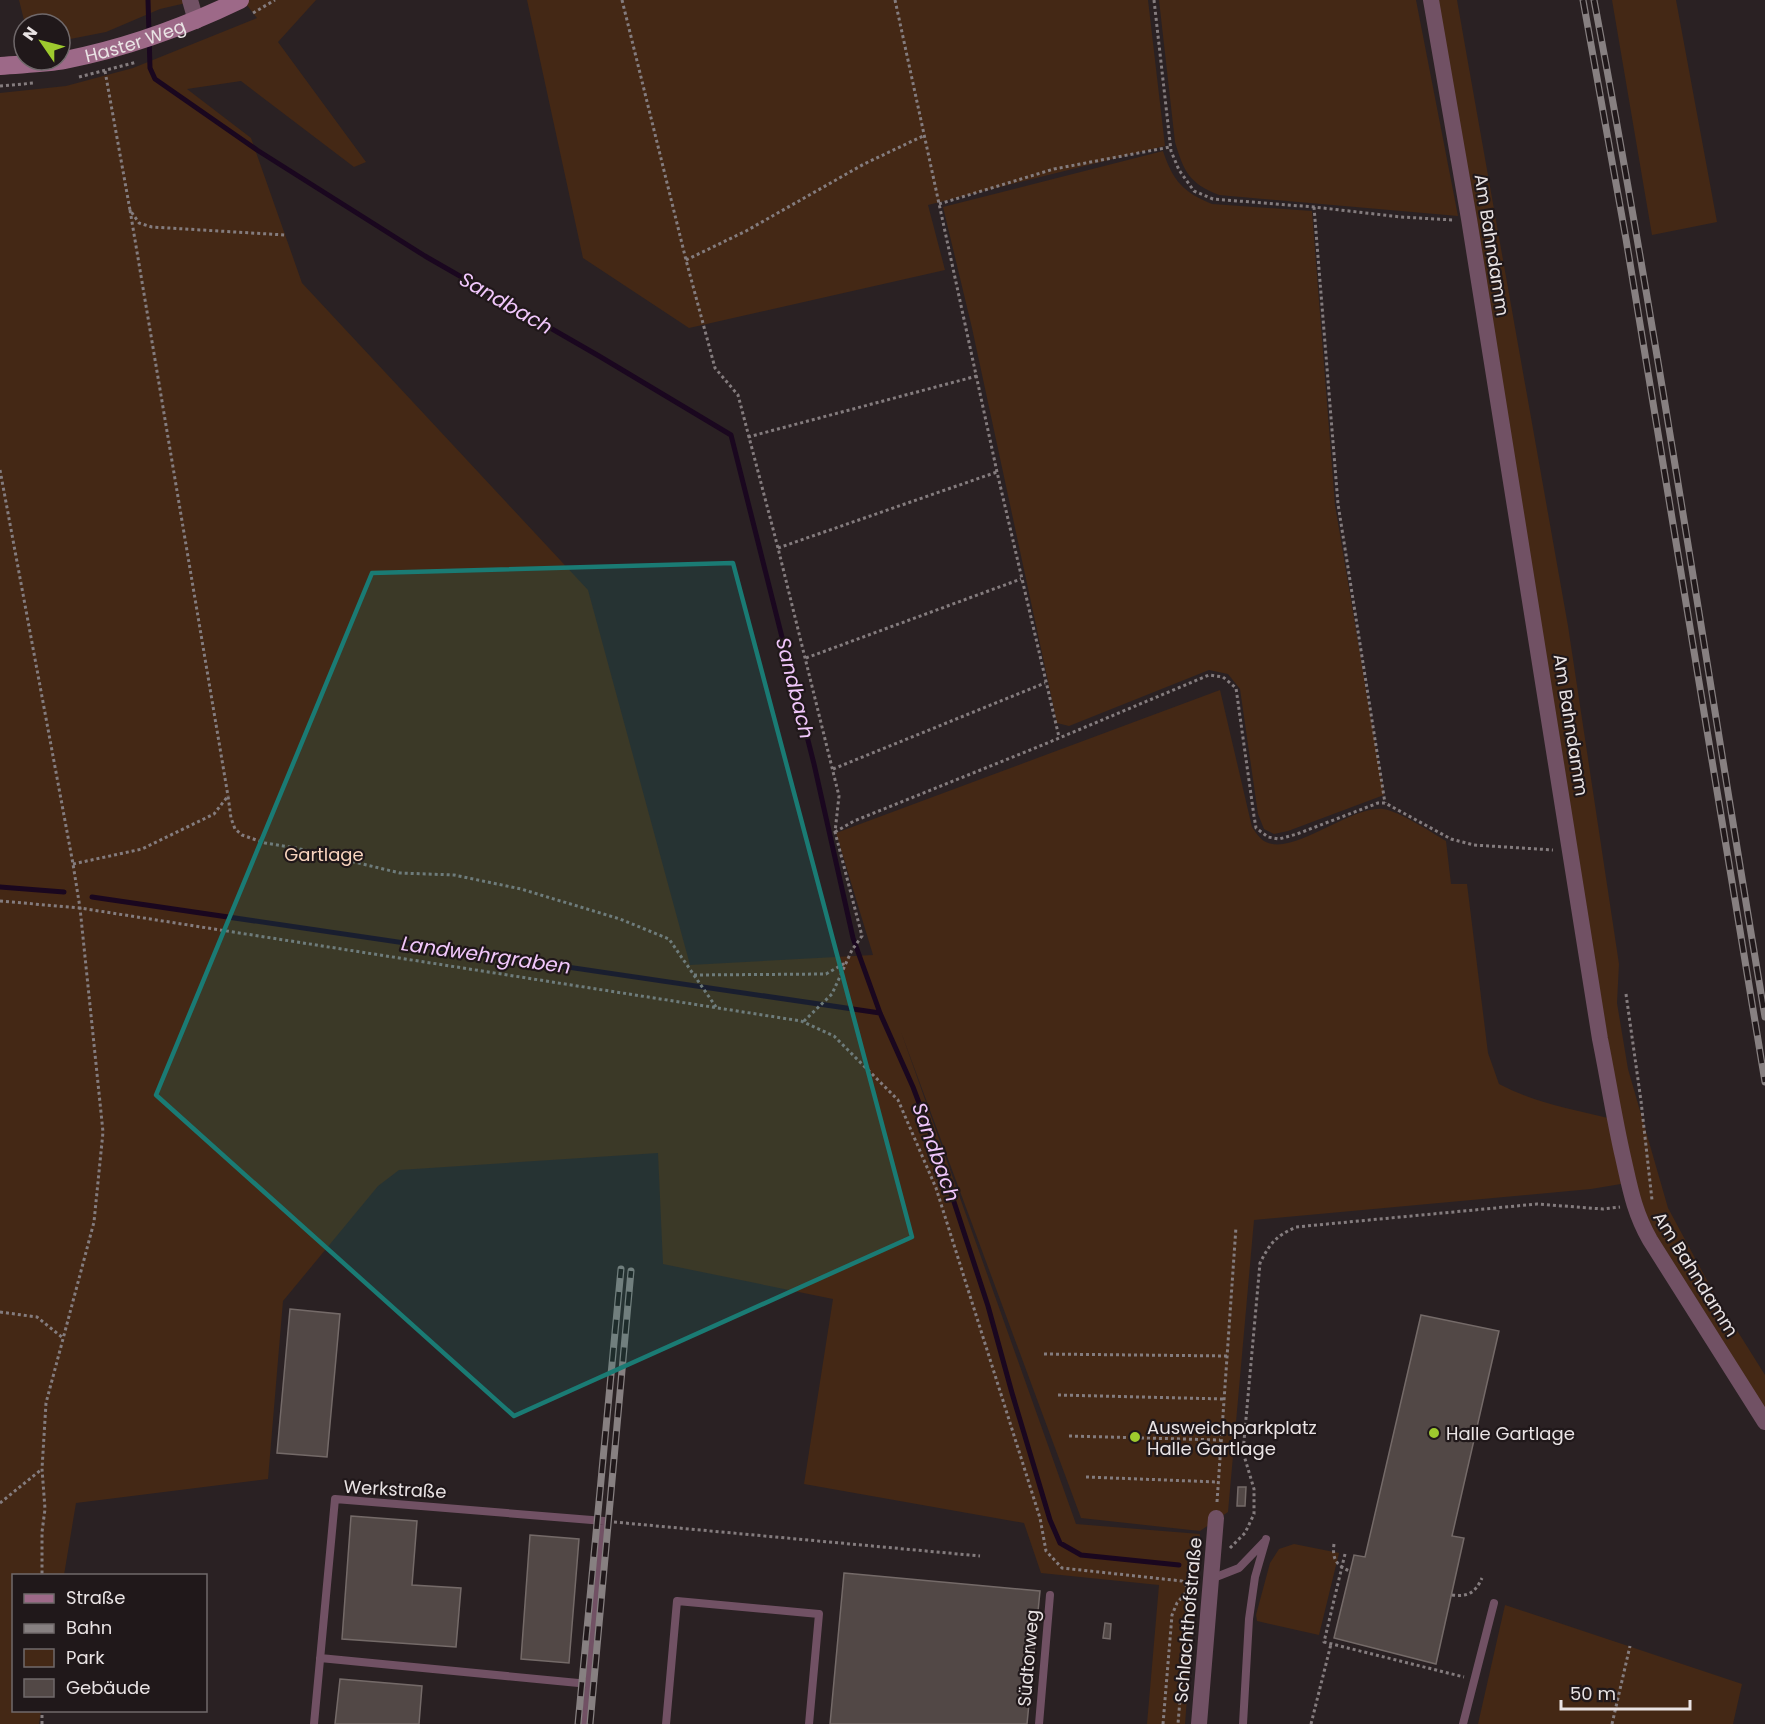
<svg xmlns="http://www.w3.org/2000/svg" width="1765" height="1724" font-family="Poppins,sans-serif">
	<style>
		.green { fill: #442815 }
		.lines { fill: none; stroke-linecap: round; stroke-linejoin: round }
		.stream { stroke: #1a071f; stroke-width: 5 }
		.building { fill: #524846; stroke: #746a68; stroke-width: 1.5 }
		.path { stroke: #847c7e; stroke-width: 3; stroke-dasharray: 3 3; stroke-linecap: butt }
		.lane { stroke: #715164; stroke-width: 8 }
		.street { stroke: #715164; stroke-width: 16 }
		.secondary { stroke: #9d6988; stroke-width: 18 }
		.rail-casing { stroke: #878081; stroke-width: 7 }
		.rail { stroke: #20181a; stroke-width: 4.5; stroke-dasharray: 14; stroke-linecap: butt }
		.path-bridge { stroke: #847c7e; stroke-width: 3; stroke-dasharray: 3 3; stroke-linecap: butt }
		.marked { fill: #1a7b74; fill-opacity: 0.2; stroke: #1a7b74; stroke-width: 4.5; stroke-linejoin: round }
		.poi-dot { fill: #9eca2e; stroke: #20181a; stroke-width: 2 }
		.labels { text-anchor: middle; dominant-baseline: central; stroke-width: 4.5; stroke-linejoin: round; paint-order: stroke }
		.street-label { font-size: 18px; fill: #e9e3e4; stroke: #20181a }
		.park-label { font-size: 18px; fill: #f9d4be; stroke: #20181a }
		.poi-label { font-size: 18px; fill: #e9e3e4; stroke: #20181a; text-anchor: start }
		.water-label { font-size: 20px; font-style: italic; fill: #f1c7fc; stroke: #20181a }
	</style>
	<rect width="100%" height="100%" fill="#2a2123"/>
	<path class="green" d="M19,0h180l-39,9 -54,23 -46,9v-17h-35z
		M243,0h73l-38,42 88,120 -12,5 -113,-86 -54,8 64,49 51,145 286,307 102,375 183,-10 -37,-122 384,-143 32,137c3,4 7,11 12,14 28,17 85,-35 119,-32 16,2 48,23 63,32l5,43h16l21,169 11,31c34,18 72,25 109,34l13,66 -30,5 -337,31 -26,292 -28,19 -119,-13 -180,-486 175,492 124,10 -15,190h-38l12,-139 -118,-12 -17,-50 -220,-39 29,-185 -170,-35 -5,-111 -259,17 -21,16 -95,115 -15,178 -192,24 -12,72 -50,1v134l27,1 -2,13h-39v-1631l66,-7 67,-18 124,-50z
		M527,0h621l17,146 -237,59 17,65 -256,58 -106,-70z
		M1159,0h257l42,216 -239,-21c-30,-12 -35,-23 -44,-53z
		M1438,0h19l10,57 101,569 51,338 -2,39 11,66 40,139 48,89 49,78v38l-120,-194 -21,-79z
		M1612,0h64l41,222 -65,13z
		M1163,151c10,30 20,41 49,53l100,7 23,294 49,290 -96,36 -14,3 -10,-5 -6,-15 -18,-125 -12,-15 -19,-4 -140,56 -12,-3 -85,-395 -29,-121z
		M1294,1544l45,9 -20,82 -62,-14 -1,-6 14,-52 9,-14z
		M1505,1605l237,79 -9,40h-255z"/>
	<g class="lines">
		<path class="stream" d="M148,0l2,68 5,11 102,71 168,106 174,100 132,79 83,329 39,174 27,75 33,74 26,69 49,150 24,87 38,127 10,23 21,12 98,10
			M0,887l64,5
			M92,897l788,116"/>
	</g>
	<path class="building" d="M290,1309l50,5 -13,143 -50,-4z
		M1421,1315l78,16 -47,205 12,2 -28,126 -102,-26 20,-83 11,2z
		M1238,1487h8l-1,19h-8z
		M351,1516l66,5 -5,64 49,3 -5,59 -114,-8z
		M530,1535l49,4 -10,124 -48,-4z
		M844,1573l196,18 -13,133h-197z
		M1105,1623l6,1 -1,15 -7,-1z
		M340,1679l82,7 -3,38h-84z"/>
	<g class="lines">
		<path class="path" d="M622,0l64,260 29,108 23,27 40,153 61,248 -4,36 27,104 -10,14 -20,44 -29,28
			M895,0l102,472 62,265
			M1154,0l17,151 8,19 15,21 19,8 101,8 87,10 52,3
			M253,13l22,-13
			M105,71l25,139 9,13 13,4 133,8
			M79,77l58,-15
			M0,86l34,-3
			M939,204l115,-35 116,-22
			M1314,207l24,297 47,299
			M130,210l98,586
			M686,260l60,-29 118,-67 59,-28
			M748,437l229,-61
			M0,470l73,394 7,44 23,224 -9,90 -48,181 -4,66 3,40 -3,23v44
			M778,548l219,-76
			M806,658l215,-79
			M833,769l212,-86
			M835,832l19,-11 191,-77 164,-69 14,2 13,11 18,128 2,12 12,9 11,2 18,-5 81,-31h7l66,36 23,6 79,5
			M73,864l69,-15 72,-35 14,-18 3,22 4,11 7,6 23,8 31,5 104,25 54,2 67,14 99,30 49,20 47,68
			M0,901l80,7 721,113 33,15 64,64 38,88 104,330 6,33 16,17 120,13 7,8 -11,135
			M694,975l132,-1 19,-11
			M1626,994l15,107 11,99
			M0,1312l37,5 26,21
			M1044,1354l183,2
			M1058,1395l166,4
			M1069,1436l151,4
			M1086,1477l132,5
			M1217,1502l19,-275
			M0,1503l42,-34
			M614,1522l366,34
			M1230,1548l15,-15 9,-19v-25l-11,-37 17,-189c10,-20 16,-27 36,-36l241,-23 66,5 17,-2
			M1345,1554l-21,88 140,35
			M1452,1595c16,2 23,-2 30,-17
			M42,1724v-14
			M1163,1724l9,-109 5,-12 16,-19
			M1311,1724l20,-80
			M1612,1724l18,-78"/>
		<path class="lane" d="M1211,1579l28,-11 25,-26
			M320,1658l269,26
			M314,1724l21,-225 269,22 -19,203
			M666,1724l11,-123 142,13 -10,110
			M1039,1724l11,-129
			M1243,1724l6,-105 6,-42 11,-38
			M1463,1724l31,-121"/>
		<path class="street" d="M190,0l6,21
			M1431,0l38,219 131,820c8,39 14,79 23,118 7,31 11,55 27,83l115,182
			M1199,1724l17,-206"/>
		<path class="secondary" id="s1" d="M0,66c21,-2 44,-2 65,-6 61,-12 119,-33 175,-60"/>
		<g class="rail-casing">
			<path id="rail" d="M1583,0l43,239 139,843
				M1594,0c64,338 114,678 171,1017
				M578,1724l43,-455
				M590,1724l41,-453"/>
		</g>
		<use href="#rail" class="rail"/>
		<path class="path-bridge" d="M1334,1544c-2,14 2,22 16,27"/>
	</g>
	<path class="marked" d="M733,563l179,674 -398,179 -358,-321 216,-522z"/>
	<g class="poi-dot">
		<circle cx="1434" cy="1433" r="6"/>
		<circle cx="1135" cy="1437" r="6"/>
	</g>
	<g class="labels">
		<g class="street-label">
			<text stroke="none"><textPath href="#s1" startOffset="138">Haster Weg</textPath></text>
			<text transform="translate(1492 245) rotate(81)">Am Bahndamm</text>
			<text transform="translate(1571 725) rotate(81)">Am Bahndamm</text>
			<text transform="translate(1696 1274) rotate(58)">Am Bahndamm</text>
			<text transform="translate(395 1489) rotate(3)">Werkstraße</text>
			<text transform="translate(1188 1620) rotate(-85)">Schlachthofstraße</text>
			<text transform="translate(1028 1658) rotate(-85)">Südtorweg</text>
		</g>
		<g class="park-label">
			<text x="324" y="854">Gartlage</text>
		</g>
		<g class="poi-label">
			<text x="1147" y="1427">Ausweichparkplatz<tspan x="1147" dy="21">Halle Gartlage</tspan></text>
			<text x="1446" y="1433">Halle Gartlage</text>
		</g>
		<g class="water-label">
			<text transform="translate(506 303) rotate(30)">Sandbach</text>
			<text transform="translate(795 688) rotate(76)">Sandbach</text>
			<text transform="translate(486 955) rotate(8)">Landwehrgraben</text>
			<text transform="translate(936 1152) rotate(70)">Sandbach</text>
		</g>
	</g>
	<rect x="12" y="1574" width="195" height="138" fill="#20181a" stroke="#70696b" stroke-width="1.5"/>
	<rect x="24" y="1594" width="30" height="9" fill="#9d6988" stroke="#70696b" stroke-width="1.5"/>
	<text x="66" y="1604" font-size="18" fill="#e9e3e4">Straße</text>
	<rect x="24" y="1624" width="30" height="9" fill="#878081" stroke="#70696b" stroke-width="1.5"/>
	<text x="66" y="1634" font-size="18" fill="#e9e3e4">Bahn</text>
	<rect x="24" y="1649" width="30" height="18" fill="#442815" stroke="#70696b" stroke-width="1.5"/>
	<text x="66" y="1664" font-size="18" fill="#e9e3e4">Park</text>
	<rect x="24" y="1679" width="30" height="18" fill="#524846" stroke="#70696b" stroke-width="1.5"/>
	<text x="66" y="1694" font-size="18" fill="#e9e3e4">Gebäude</text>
	<g transform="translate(42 42) rotate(305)"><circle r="28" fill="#20181a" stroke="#70696b" stroke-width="1.5"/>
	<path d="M0-4.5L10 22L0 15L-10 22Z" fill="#9eca2e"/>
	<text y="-9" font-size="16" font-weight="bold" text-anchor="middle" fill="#e9e3e4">N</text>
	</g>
	<path d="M1561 1700v9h129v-9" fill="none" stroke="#e9e3e4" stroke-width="3"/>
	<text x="1570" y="1700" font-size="18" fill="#e9e3e4" stroke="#20181a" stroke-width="4.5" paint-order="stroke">50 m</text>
</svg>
